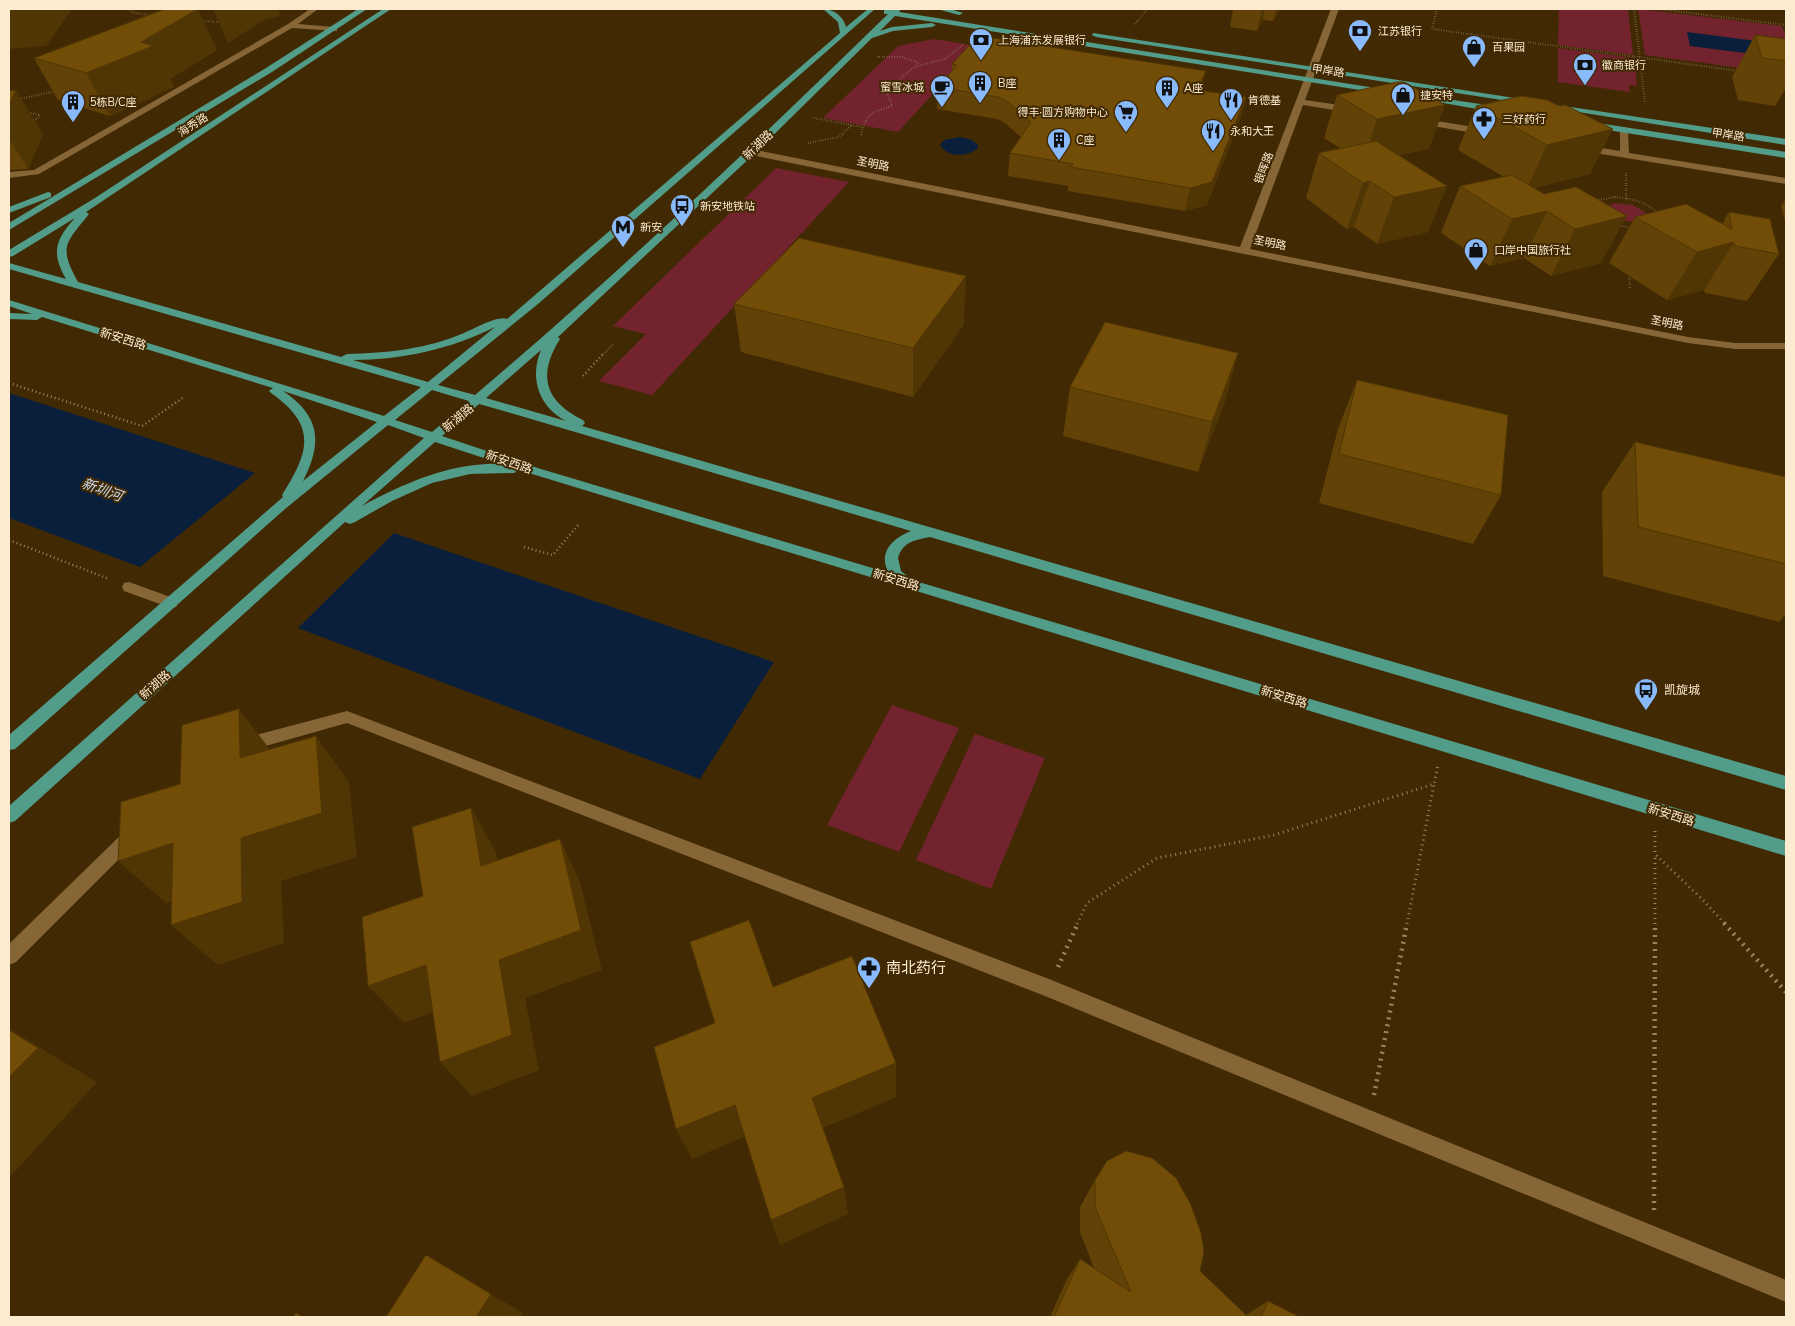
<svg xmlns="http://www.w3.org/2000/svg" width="1795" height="1326" font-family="'Nunito Sans','Noto Sans SC',sans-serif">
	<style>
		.green { fill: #72232d }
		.water { fill: #091f3b }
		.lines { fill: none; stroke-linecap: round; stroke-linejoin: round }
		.path-far3 { stroke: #988362; stroke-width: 2; stroke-dasharray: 0.5 2; stroke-linecap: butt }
		.path-far2 { stroke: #988362; stroke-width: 2.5; stroke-dasharray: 1 3; stroke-linecap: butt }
		.path-far1 { stroke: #988362; stroke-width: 3; stroke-dasharray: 1 4; stroke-linecap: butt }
		.path { stroke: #988362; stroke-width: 4.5; stroke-dasharray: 2 5; stroke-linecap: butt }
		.minor { fill: #866636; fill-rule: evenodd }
		.major { fill: #529c8a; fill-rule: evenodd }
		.wall { fill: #624206 }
		.shaded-wall { fill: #503605 }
		.building { fill: #724d07; stroke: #503605 }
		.labels { text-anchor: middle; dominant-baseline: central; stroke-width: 4; stroke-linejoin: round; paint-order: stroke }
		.far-poi-label { font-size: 11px; fill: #fcead1; stroke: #412a03; text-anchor: start }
		.far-street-label { font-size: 11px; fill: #fcead1; stroke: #412a03 }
		.street-label { font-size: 12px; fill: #fcead1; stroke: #412a03 }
		.poi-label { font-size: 12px; fill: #fcead1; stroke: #412a03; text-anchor: start }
		.water-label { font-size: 14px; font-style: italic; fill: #c8d9ef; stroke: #412a03 }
		.near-poi-label { font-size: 15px; fill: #fcead1; stroke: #412a03; text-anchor: start }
	</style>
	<rect width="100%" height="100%" fill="#412a03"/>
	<path class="green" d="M1559,9h69l5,46 -75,-10z
		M1638,9l144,17 4,11v37l-141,-19z
		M934,39l43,7 -79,86 -75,-14 75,-72z
		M1558,48l76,10 3,28 -8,-1 1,7 -72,-10z
		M776,168l73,14 -197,213 -53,-14 47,-47 -33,-8z
		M1614,203l19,2 15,9 -10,8 -14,-1 -18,-14z
		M892,705l67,23 -60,124 -72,-27z
		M975,734l70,24 -54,131 -75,-29z"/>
	<path class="water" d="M1687,32l77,10 5,14 -79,-10z
		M960,137l12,3 6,5v3c-9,9 -31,10 -38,-3l4,-5z
		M9,393l246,80 -115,94 -131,-49z
		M394,533l380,129 -74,117 -402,-151z"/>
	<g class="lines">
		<path class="path-far3" d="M128,9l6,4 17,2
			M1219,9h3
			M1437,9l-5,20 307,42
			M1634,9l11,93
			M1659,9l127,16
			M201,21l22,1
			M1135,24l12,-15
			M877,57h25l15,5 1,3
			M19,99l38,-8
			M26,112l14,3 -7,8
			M814,118l49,9
			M861,135c6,-23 10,-22 31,-29l-4,-11 13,-17 13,-11 31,-8 19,-15
			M808,143l31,-6 13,-12
			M1626,173v26
			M1615,197c18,2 37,5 46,22l-1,4c-23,10 -49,4 -66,-14l4,-9z
			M1629,272l1,16
			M602,356l12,-13"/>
		<path class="path-far2" d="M583,376l20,-22
			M9,383l133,43 42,-29
			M9,540l100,39
			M524,547l29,8 25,-30"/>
		<path class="path-far1" d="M1655,831v23l48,46 22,24
			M1077,924l10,-21 70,-45 117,-23 160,-51 4,-19
			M1407,924l27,-140
			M1655,924v-70"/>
		<path class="path" d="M1724,923l62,69
			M1058,967l20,-44
			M1374,1095l33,-172
			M1654,1210l1,-287"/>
		<path class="minor" d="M310,9h8l-20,15 36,3h3v4l-45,-3 -253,146 -30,4v-6l25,-2 254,-146z
			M1331,9h8l-34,91 48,7 4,3 -4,3 -50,-8 -53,144 438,88 47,6h51v6h-51l-47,-6 -937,-188 -4,-3 4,-3 489,98z
			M1418,118l68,11 4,3 -4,3 -71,-12v-4z
			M1624,127l4,3 1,23 157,25v6l-203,-33 -4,-3 4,-3 37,6v-21z
			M129,582l47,17 2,4 -2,4 -5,1 -47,-17 -2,-4 2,-4z
			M347,711l702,268 737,301v22l-741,-306 -698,-273 -103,29 -6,-2 -2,-5 2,-5 6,-2z
			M133,827l6,2 3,5 -3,5 -123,123 -7,3v-21l118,-115z"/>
		<path class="major" d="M358,9h9l-95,63 -263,158v-7l257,-155z
			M383,9h8l-305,203 3,2c-23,29 -31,32 -11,68l263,75 6,-3c40,-1 80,-5 117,-21 10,-4 34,-18 43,-14l333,-286 -2,-11 -15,-13c11,0 21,8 23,18l22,-18h7l-337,295 -100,81 37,10c143,-121 279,-250 413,-381h-4v-4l17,-1 -2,3 489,78 1,2 -4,2 -490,-78 -15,15 12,-4 40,-4 4,2 -4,2 -39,4 -21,7 -118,116 -196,183 2,2c-23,37 -15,62 23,81l2,3 -3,3 1204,350v14l-856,-253c-14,3 -27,4 -32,21l3,13 11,9 874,261v15l-1267,-386 -5,3 -44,1 -38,9 -40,18 -37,21 -5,2 -5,-2 -330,299 -6,2v-17l415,-368 -36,-13 -103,84 -270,240 -6,1v-15l274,-238 -1,-2c27,-43 36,-69 -11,-102l-2,-2 4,-3 -231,-71 -5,3 -28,-1v-6l23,1 -23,-8v-6l375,116 37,-29 -412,-118v-6l57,16c-15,-26 -11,-39 9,-61l-62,38 -4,1v-7l86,-52zM495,327l-67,55 -75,-22c49,0 98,-11 142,-33zM541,350c-12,28 -2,57 25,71l-80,-23zM432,390l37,11 -37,31 -37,-12zM283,391l94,31 -74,59c20,-39 17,-65 -20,-90zM479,404l42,12 390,115c-18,7 -34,22 -22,42l-348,-104 -99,-33zM435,442l67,22c-50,-2 -97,19 -140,42z
			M937,9h13l13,4 -4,2z
			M1093,33l435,67 4,2 -4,2 -432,-67 -4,-2z
			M1412,94l82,12 4,3 -4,3 -79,-14 -4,-2z
			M1550,104l236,35v6l-233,-37 -4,-2z
			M1591,122l195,30v6l-198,-31v-4z
			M48,192l3,1v4l-42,16v-6z"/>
	</g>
	<path class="wall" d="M1233,9h47l-7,12 -10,-1 -6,11 -27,-4z
		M1755,35l31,4v49l-11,18 -37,-6 -6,-23z
		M217,50l-47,29 4,8 -64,29 -52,-16 -24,-42z
		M952,64l250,27 44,6 -6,22 -33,86 -22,6 -117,-20v-5l-60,-10 2,-23 11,-16 -16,-14 -8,-4 -60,-10 1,-22 14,-16z
		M9,91l34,43 -15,35 -19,1z
		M1337,95l92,54 -30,6 48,31 -19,46 -51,12 -23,-17 -7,2 -41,-31 13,-45 21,-5 -16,-10z
		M1522,96l68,78 -56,14 10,6 32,-7 25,76 -50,13 -27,-18 -34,8 -49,-33 19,-47 44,-9 -46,-27 18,-44z
		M1786,199v26l-5,-19z
		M1729,212l50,42 -32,47 -42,-8 -1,-3 -37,10 -58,-37 26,-46 87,7z
		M734,304l230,20 -51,73 -172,-45z
		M1238,353l-13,48 -27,71 -135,-36 7,-49z
		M1357,380l144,115 -28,49 -154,-41 19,-74z
		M1635,442l151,35v137l-7,8 -176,-46 -1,-84z
		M1095,1180l105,91 46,44 22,-14 32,16h-250l16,-36 14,-22 14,9 -14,-36v-25z"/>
	<path class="shaded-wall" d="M9,9h63l-26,37 -37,3z
		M198,9l19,41 -47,29 4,8 -64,29 -24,-43z
		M213,9h65l3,7 -15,3 -38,24z
		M1262,9h3l-2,11 -6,11z
		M1276,9h4l-7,12z
		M1206,71l-5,21 -4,-2z
		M16,90l27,44 -15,35 -19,-30v-34z
		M1246,97l-6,22 -33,86 -22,6 5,-23z
		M1445,105l-16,44 -66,14 14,-44z
		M1613,129l-23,45 -64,16 21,-45z
		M1370,181l-16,46 -7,2 16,-46z
		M1447,186l-19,46 -51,12 17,-47z
		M1547,211l-23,47 -34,8 22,-47z
		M1627,216l-26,47 -50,13 24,-47z
		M1734,242l-30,48 -37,10 30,-48z
		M966,276l-2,48 -51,73v-49z
		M1238,353l-13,48 -27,71 14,-50z
		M239,709l36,47 -35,2z
		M316,736l33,46 8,75 -76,24 3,62 -66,22 -47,-40 70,-87z
		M471,808l25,44 11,56 -26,-42z
		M560,839l20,43 22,88 -77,28 14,72 -67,26 -32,-34 59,-102z
		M173,843l44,43 -51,17 -48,-42z
		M426,965l31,38 -53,20 -36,-37z
		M9,1029l88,53 -88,96z
		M896,1063v34l-78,33 -6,-32z
		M735,1105l11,31 -54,23 -16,-30z
		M844,1187l4,27 -68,31 -9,-25z
		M491,1294l32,19 -3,4h-44z"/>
	<path class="building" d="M165,9h33l-57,33 12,4 -67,27 -52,-15z
		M1755,35l31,4v22l-24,-3z
		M981,38h12l213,33 -9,19 49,7 -34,85 -22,6 -119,-21 2,-3 -63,-11 21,-31 -24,-21 -9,-4 -60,-10 19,-22 -5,-1 21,-23z
		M1397,82h7l41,23 -68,14 -40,-24z
		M16,90l-7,15v-14z
		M1522,96l25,4 12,6 6,-1 48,24 -66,16 -71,-39z
		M1376,141l71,45 -53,11 -24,-16 -7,2 -44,-30z
		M1512,175l32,19 32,-7 51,29 -52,13 -28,-18 -35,8 -52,-33z
		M1686,204l46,25 -3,-17 41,7 9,35 -44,-8 -1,-4 -37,10 -62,-35z
		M799,238l167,38 -53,72 -179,-44z
		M1105,322l133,31 -26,69 -142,-35z
		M1357,380l151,35 -7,80 -162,-41z
		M1635,442l151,35v87l-148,-37z
		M239,709l1,49 76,-22 6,77 -81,25 1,64 -71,23 2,-82 -55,18 3,-59 59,-18 2,-59z
		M471,808l10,58 79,-27 21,91 -82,30 13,75 -72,27 -14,-97 -58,21 -6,-69 61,-21 -11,-69z
		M749,920l24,67 79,-31 44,107 -84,35 32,89 -73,33 -36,-115 -59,24 -22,-82 61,-24 -25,-81z
		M9,1030l29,18 -29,29z
		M1126,1151l26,7 24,20 15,27 10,28 3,19 -4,19 48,46h-194l26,-58 51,33 -36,-85v-27l12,-19z
		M426,1255l65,39 -15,23h-90z
		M1268,1301l32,16h-39z
		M296,1313l7,4h-10z"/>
	<defs>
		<g id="bank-pin" transform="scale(1.25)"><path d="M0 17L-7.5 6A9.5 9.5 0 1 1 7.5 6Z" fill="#89bafc" stroke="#412a03"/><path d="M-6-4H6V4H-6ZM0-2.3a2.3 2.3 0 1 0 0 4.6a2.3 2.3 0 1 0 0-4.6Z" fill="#111"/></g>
		<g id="shop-pin" transform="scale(1.25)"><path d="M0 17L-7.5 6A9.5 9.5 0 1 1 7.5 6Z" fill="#89bafc" stroke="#412a03"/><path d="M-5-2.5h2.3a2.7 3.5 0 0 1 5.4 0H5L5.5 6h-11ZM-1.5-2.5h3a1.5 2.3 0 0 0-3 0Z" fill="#111"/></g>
		<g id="building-pin" transform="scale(1.25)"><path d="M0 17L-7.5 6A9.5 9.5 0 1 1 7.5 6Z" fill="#89bafc" stroke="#412a03"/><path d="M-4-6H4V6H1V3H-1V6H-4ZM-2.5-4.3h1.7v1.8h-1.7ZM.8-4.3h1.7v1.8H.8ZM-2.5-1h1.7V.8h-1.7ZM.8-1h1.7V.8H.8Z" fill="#111"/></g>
		<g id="cafe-pin" transform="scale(1.25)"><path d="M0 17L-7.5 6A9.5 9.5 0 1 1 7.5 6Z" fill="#89bafc" stroke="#412a03"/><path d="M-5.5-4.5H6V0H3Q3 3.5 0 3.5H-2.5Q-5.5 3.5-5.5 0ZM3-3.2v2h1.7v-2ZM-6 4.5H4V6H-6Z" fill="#111"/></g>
		<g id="restaurant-pin" transform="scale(1.25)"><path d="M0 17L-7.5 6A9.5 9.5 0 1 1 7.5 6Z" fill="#89bafc" stroke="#412a03"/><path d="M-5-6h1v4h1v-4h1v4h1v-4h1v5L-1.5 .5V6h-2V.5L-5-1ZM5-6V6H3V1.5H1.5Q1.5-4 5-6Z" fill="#111"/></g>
		<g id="supermarket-pin" transform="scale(1.25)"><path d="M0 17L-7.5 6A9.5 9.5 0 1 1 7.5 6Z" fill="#89bafc" stroke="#412a03"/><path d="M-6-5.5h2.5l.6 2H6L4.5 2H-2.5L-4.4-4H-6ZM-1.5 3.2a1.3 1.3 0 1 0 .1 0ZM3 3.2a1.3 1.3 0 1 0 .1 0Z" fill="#111"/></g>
		<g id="pharmacy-pin" transform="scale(1.25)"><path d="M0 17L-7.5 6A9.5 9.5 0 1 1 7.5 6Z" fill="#89bafc" stroke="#412a03"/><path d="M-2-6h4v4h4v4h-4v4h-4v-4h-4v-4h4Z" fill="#111"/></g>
		<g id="bus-pin" transform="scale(1.25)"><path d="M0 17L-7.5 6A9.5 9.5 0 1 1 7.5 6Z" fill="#89bafc" stroke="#412a03"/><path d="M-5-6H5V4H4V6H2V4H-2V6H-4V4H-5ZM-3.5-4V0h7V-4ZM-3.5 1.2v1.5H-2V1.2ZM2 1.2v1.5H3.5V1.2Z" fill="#111"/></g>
		<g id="metro-pin" transform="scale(1.25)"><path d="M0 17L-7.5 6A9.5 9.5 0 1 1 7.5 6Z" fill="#89bafc" stroke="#412a03"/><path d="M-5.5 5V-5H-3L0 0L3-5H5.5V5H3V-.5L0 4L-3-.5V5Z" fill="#111"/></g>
	</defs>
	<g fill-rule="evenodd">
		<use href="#bank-pin" x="1360" y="31"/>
		<use href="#bank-pin" x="981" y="40"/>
		<use href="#shop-pin" x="1474" y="47"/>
		<use href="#bank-pin" x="1585" y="65"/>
		<use href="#building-pin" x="980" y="83"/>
		<use href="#cafe-pin" x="942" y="87"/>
		<use href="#building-pin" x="1167" y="88"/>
		<use href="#shop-pin" x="1403" y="95"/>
		<use href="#restaurant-pin" x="1231" y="100"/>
		<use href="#building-pin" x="73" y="102"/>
		<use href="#supermarket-pin" x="1126" y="112"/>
		<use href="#pharmacy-pin" x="1484" y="119"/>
		<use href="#restaurant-pin" x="1213" y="131"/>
		<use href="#building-pin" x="1059" y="140"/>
		<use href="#bus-pin" x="682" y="206"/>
		<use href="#metro-pin" x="623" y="227"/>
		<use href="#shop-pin" x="1476" y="250"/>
		<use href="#bus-pin" x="1646" y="690"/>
		<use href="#pharmacy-pin" x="869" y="968"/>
	</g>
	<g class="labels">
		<g class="far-poi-label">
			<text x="1378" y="31">江苏银行</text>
			<text x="998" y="40">上海浦东发展银行</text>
			<text x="1492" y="47">百果园</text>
			<text x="1602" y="65">徽商银行</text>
			<text x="998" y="83">B座</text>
			<text x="924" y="87" text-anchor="end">蜜雪冰城</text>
			<text x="1184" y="88">A座</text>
			<text x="1420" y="95">捷安特</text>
			<text x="1248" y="100">肯德基</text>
			<text x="90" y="102">5栋B/C座</text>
			<text x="1108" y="112" text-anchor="end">得丰·圆方购物中心</text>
			<text x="1502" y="119">三好药行</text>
			<text x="1230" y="131">永和大王</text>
			<text x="1076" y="140">C座</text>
			<text x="700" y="206">新安地铁站</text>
			<text x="640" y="227">新安</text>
			<text x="1494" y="250">口岸中国旅行社</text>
		</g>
		<g class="far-street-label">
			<text transform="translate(1328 71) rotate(9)">甲岸路</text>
			<text transform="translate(193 125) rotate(-33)">海秀路</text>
			<text transform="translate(1728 135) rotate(9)">甲岸路</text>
			<text transform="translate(873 164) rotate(11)">圣明路</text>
			<text transform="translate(1264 168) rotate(-69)">银晖路</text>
			<text transform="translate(1270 243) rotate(11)">圣明路</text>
			<text transform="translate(1667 323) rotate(11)">圣明路</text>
		</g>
		<g class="street-label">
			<text transform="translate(758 145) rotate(-44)">新湖路</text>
			<text transform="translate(123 339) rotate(17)">新安西路</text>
			<text transform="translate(458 418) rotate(-40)">新湖路</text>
			<text transform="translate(509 462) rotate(19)">新安西路</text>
			<text transform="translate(896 580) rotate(17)">新安西路</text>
			<text transform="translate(155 685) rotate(-42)">新湖路</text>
			<text transform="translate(1284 697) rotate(17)">新安西路</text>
			<text transform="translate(1671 815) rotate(17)">新安西路</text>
		</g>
		<g class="poi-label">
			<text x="1664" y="690">凯旋城</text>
		</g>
		<g class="water-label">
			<text transform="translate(102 490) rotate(20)">新圳河</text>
		</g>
		<g class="near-poi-label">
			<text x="886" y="968">南北药行</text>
		</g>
	</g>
	<rect width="1795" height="1326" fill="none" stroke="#fcead1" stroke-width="20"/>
</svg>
